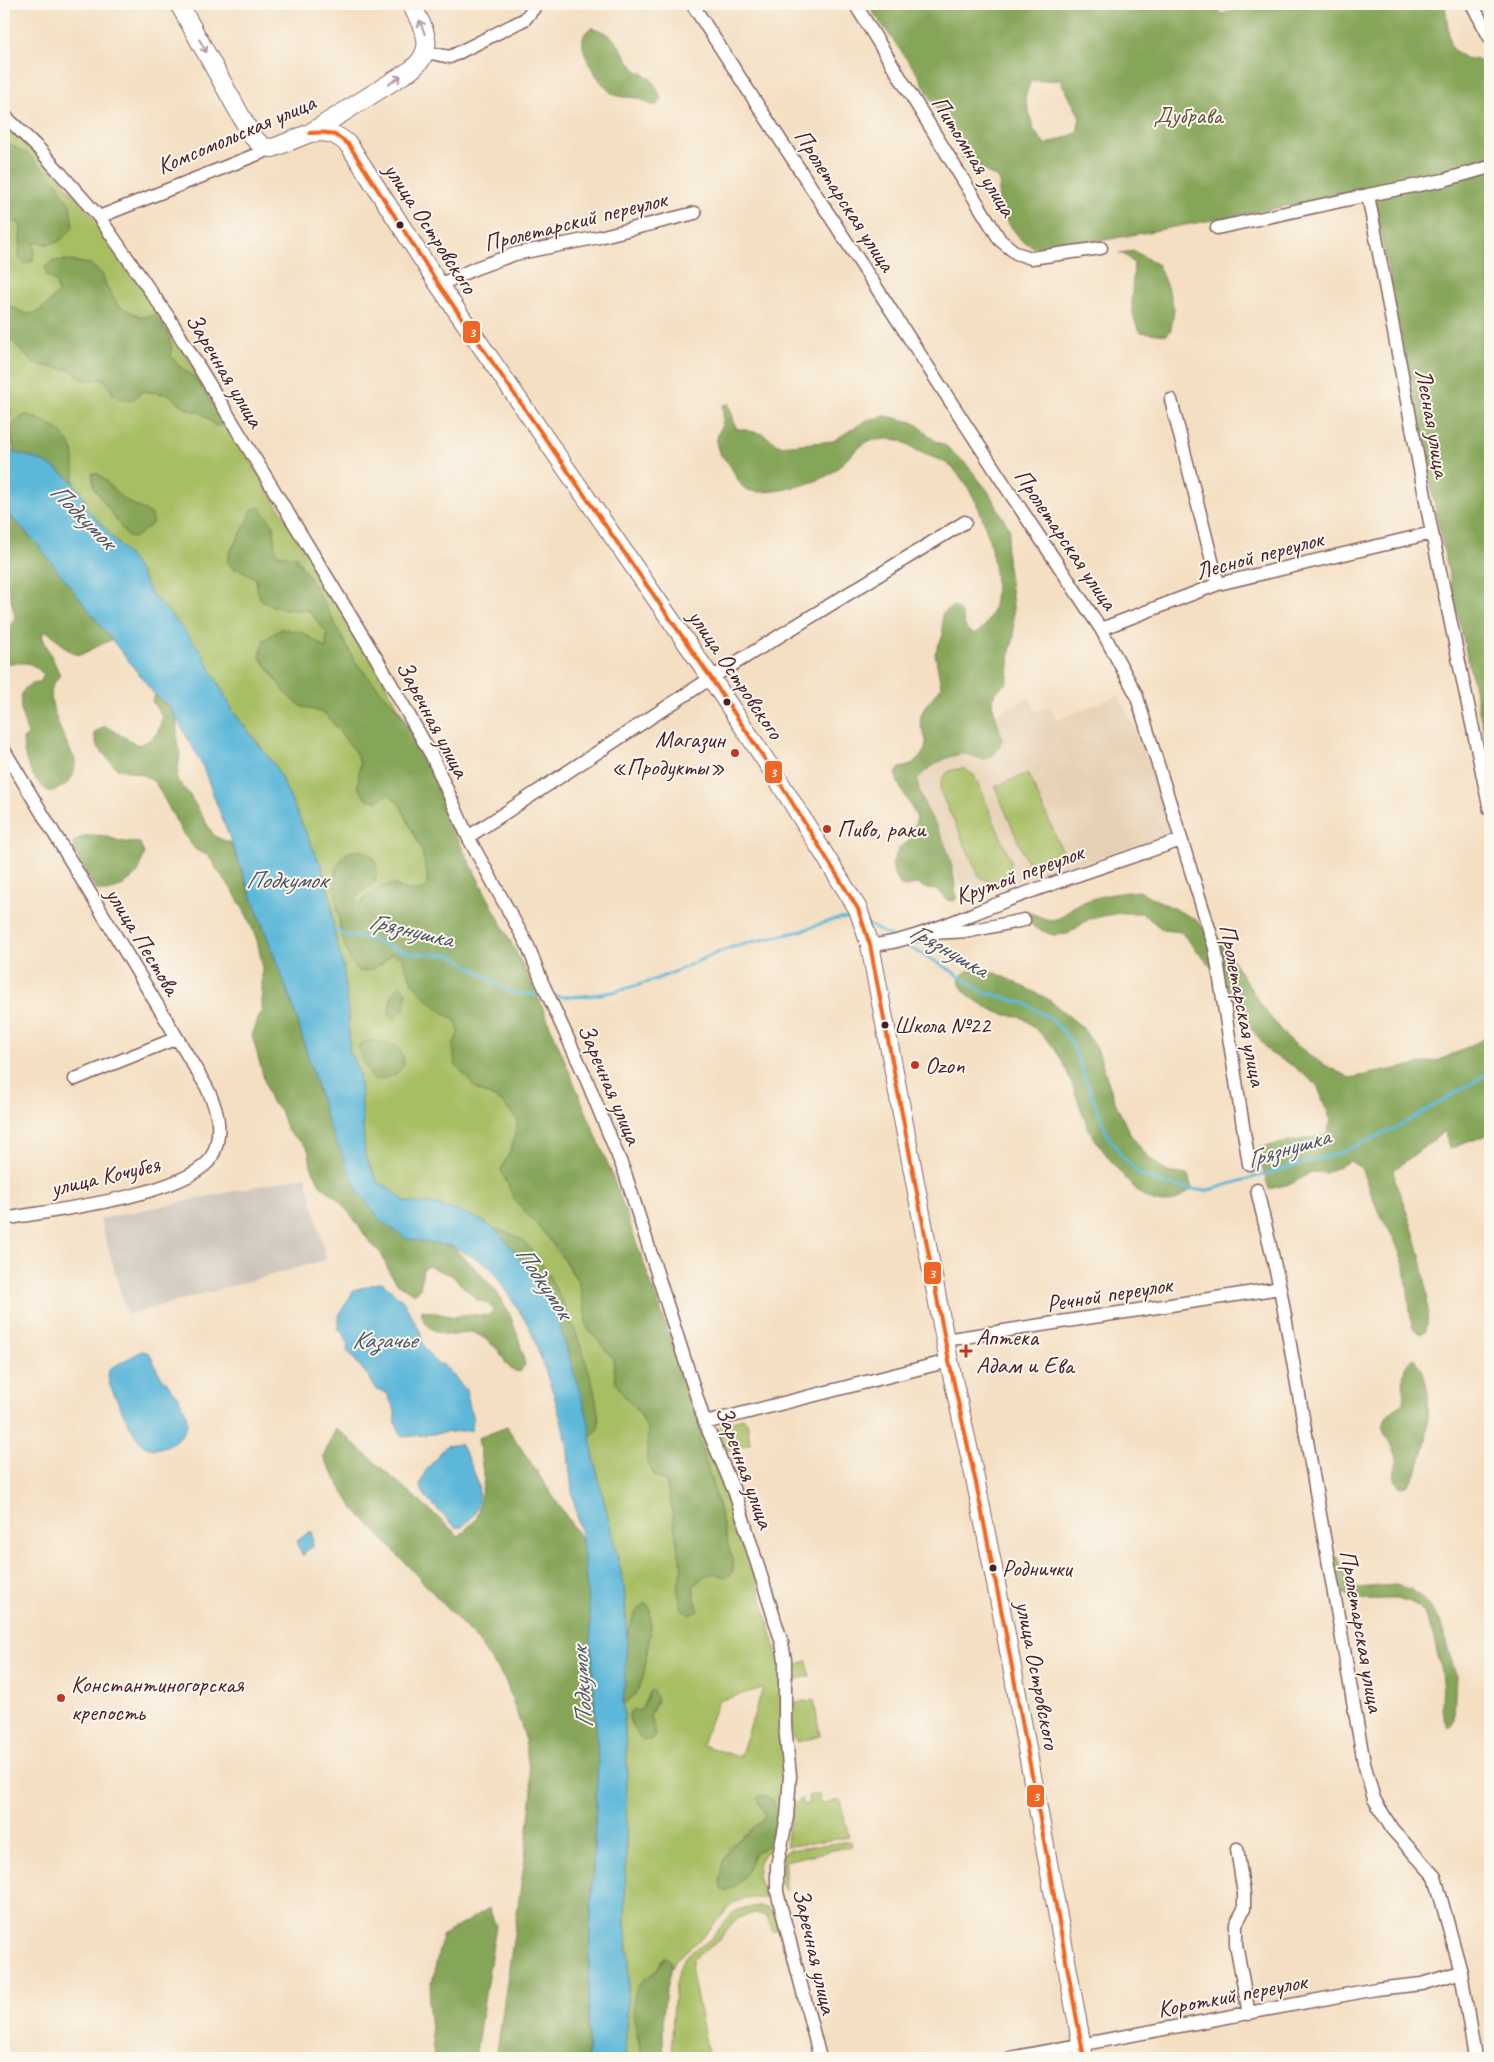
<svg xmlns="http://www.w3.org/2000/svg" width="1494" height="2062" font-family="Caveat,sans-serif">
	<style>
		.built { fill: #e6d0b4 }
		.industrial { fill: #cbc2b8 }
		.green { fill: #a7be63; stroke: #786e47; fill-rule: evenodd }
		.forest { fill: #85a559; stroke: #686242; fill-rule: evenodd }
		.water { fill: #5bb7d9; stroke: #526b82 }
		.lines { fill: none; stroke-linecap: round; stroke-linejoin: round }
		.stream { stroke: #5bb7d9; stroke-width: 3 }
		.street-casing { stroke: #866260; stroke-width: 15 }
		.secondary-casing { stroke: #866260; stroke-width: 20 }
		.street { stroke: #fff; stroke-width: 12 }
		.secondary { stroke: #fff; stroke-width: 18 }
		.bus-1-casing { stroke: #fbf7ec; stroke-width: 8 }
		.bus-1 { stroke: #f26522; stroke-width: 4 }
		.oneway { stroke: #ae9aa0 }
		.bus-dot { fill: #4a1f2b; stroke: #fbf7ec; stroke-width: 2 }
		.poi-dot { fill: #c8321e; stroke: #fbf7ec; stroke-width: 2 }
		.labels { text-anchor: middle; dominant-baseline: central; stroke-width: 4; stroke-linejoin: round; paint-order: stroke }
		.bus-label { font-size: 23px; fill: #4a1f2b; stroke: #fbf7ec; text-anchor: start }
		.park-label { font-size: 24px; fill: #664f3c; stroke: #fbf7ec }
		.street-label { font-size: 24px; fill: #4a1f2b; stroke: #fbf7ec }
		.poi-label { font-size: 24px; fill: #4a1f2b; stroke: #fbf7ec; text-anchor: start }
		.water-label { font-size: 25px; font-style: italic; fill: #505468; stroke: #fbf7ec }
		.line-badge { stroke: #fbf7ec; stroke-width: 2 }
		.badge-label { font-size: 14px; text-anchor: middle; font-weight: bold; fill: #fff }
	</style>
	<rect width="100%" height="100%" fill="#fbf7ec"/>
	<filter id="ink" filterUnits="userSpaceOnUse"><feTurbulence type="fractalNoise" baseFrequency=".02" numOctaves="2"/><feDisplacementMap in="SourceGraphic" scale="10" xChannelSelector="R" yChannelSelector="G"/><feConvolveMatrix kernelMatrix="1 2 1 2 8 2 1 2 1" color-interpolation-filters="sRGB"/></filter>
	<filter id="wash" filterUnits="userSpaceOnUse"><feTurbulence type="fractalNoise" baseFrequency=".0096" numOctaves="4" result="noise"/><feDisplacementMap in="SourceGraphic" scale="20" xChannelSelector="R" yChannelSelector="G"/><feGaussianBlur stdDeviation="1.12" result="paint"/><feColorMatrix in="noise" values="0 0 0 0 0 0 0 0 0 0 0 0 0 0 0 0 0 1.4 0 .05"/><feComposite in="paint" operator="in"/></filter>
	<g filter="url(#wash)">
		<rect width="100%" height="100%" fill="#f4dfc3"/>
		<path class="built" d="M1119,695l31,69 16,52 3,15 -2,5 -65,20 -67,26 -7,-3 -60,21 -55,-127 61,-47 55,-29 7,14 13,-5 7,14z"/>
		<path class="industrial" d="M306,1176l20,84 -199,55 -27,-96z"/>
		<path class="green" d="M4,121l43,42 48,56 76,111 209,343 44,82 -27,-46 -41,-46 -41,-76 -20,-31 -18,-2 -4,-10 1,-16 -22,-19 -4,13 -19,30 4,17h7l16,10c1,5 2,12 3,16 7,16 35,14 49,15l19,23 -1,16 -24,-17 -42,25 27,38 14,11 25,8 28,36 6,12 -2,25 31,7 11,11 22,45 5,25v11l-4,5 -19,-2 -12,-5 -32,21 -5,-5 5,-7 14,-9 -38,-13 4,58 40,37 13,-13 10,5c6,29 30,48 53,63l3,11 -6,13 23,44 25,12 17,20 -7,29 -10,20 77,111 6,25 3,21 26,32 3,24 9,14 15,17 8,17 -1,29 7,15 12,7 4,15 7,46 5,25 -5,21 22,22 -4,-12 -2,-13 10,-9 12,-4 5,3 10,-1 3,-4v-7l-16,-63 -18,-62 3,-4 28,62 16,44 35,127 5,95 -8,77 -7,13 -6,-1 -6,10 -2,14 9,22h-21l-13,6 -30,34 -27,22 -3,8 -1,-7 -9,-1 -5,9 -9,8 -11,57 5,24h-17l4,-98 -4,-35 2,-164 -4,-58c20,-8 21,-31 24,-50 3,-18 6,-30 2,-47l-16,12 -6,18 -3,-52 -30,-125 -4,-23 8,-6 1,-9 -7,-36 -15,-50 -68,-102 -14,-4 -15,-9 -19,-8 -24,-6 -31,-4 -14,-12 -15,-9 -12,-26 -6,-81 -10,-24 -1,-39 -5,-45 -10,-37 -2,-29 -10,-34 -45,-99 -42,-54 -33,-62 -30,-36 -21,-23 -10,-20 -10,-14 -33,-39 -12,-11v-9l-11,-15 -1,-34 -62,-13 5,17 -12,-5v-25l7,-10 -3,-11 -4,-2v-74l1,5 29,32 37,6 13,10 19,-1 7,7 2,8 19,7 12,-10 25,3 21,16 12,2 15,14 -20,-47 -18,-14 -37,-48 -23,-11 -12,-21 -4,-11 -12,-10 -27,-4 -16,16 9,5 2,11c-8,9 -20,26 -34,21 -7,-3 -10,-7 -19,-7l-1,2v-91l17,7 -2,34 15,-16 15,3 -20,-90 -25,-14zM92,474h7l23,24 5,38 -32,-48zM763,1688l-23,69 -38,-12 16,-44zM657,1701l-7,15 6,20 -5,4c-9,-7 -22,-13 -22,-26l2,-3 10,-1zM759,1803l19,21 -7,18 -17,11 -26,-5 35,-28 2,-5z
			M957,769h8l9,6 37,86c0,18 -17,27 -32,15l-39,-85c0,-12 5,-20 17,-22z
			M1028,773l36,82 -34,14 -35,-82z
			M743,1418l4,3 3,22 -27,10 -10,-21c7,-9 20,-11 30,-14z
			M807,1661l3,15 -13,3 -5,-1 -2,-12z
			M814,1700l6,36 -22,6 -3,-2c-4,-8 -8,-28 -1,-35 4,-4 14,-4 20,-5z
			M819,1794l2,9 19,-3 9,37 -64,10 7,-36 2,-6 7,-7 2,7 6,-2 -1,-7z
			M850,1841l1,5 -66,15v30l-4,-6 1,-31 8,-4z
			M759,1906c13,4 20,7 19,22l-5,4 -6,-16 -11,-3 -13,3 -8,4 -15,20 -27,19 -2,9 18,90h-37c0,-20 0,-89 14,-102 8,-7 19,-11 27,-20 18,-20 17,-28 46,-30z"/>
		<path class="forest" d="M867,4h348l7,10 26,-10h197l5,40 4,6 11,8 13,2 12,9v691l-46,-208 -72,-362 -288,54 -51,3 -11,-6 -25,-32 3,-29 -37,-22 -44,-82zM1060,80l20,37 -3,16 -32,12 -11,-15 -9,-33 6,-16z
			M592,28c24,3 29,24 42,40 3,4 9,5 13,8 8,5 11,16 15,24l-5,5c-8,1 -10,-3 -17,-6 -9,-3 -19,0 -27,-5 -14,-10 -46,-56 -21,-66z
			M4,141l25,14 26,25 15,25 3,22c-14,17 -16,19 -38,15l-2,19 -8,3 -6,-5 2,-35 -17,-7z
			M1134,251l24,14 13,32 3,13 -3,20 -4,5 -26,-3c-14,-16 -8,-48 -7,-68l-9,-9 -6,-2z
			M63,260l27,4 12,10 4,11 12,21 23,11 14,-2c10,13 18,23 16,41l7,9 18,14 25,40v6l-5,1 -15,-13 -12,-3 -21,-16 -25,-3 -12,10c-21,-3 -15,-9 -28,-22l-19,1 -13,-10 -37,-6 -23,-24 -6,-8 -1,-24 1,-2c9,0 12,4 19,7 14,5 26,-12 34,-21l-2,-10 -9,-6 -2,-9 8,-6z
			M729,404l7,24 27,6 17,12 53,-5 34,-21 19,-4 26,6 6,3 16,15 12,6 21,19 21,26 22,39 -4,20 7,55 1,33 -4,13 -2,26 -2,7 -11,8 -3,12 10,34c-2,9 -8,22 -20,21 -6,-1 -12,-5 -19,-5 -15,1 -38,14 -46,27 4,23 18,40 27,61 8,19 11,37 12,57l-2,2 -7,-1 -10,-10 -10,-1 -10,-5 -13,3 -3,-1 -7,-12 -2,-10 7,-16 11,-8 7,-22 -19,-35 -2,-10 4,-5c8,-1 15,-5 20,-11 15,-19 -3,-24 1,-41 2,-9 14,-21 20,-29l-6,-34 8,-18 -1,-21 11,-8c16,8 5,23 22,28 21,-12 22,-40 20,-61 -4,-36 -17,-82 -45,-107 -9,-8 -23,-9 -34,-16 -15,-10 -19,-13 -38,-10 -3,0 -8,0 -11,2 -14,8 -24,23 -37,32 -14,10 -74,26 -87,13 -6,-6 -9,-16 -14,-23 -5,-6 -10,-9 -12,-18 -2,-9 4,-17 6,-26 0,-4 0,-10 0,-15z
			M27,415c18,6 39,15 45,34 4,10 1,25 2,35 -22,-19 -30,-23 -58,-30 -5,-17 -10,-33 11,-39z
			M92,473l7,1 23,24 30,17 1,6 -3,5 -16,12 -7,-2 -33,-48z
			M259,507c5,6 11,12 14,19 3,9 0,17 4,28l18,2 20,31 41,76 41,46 27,46 32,81 78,151 76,182 62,173 30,93 -3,4 18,62 16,63c0,7 -1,10 -8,13l-10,-4 -12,4 -10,9 2,13 4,12 -9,4 -8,-6 -5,-20 5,-21 -5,-25 -7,-46 -4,-15 -12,-7 -7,-15 1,-29 -8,-17 -15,-17 -9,-14 -3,-24 -26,-32 -3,-21 -6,-25 -21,-33 -43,-49 -13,-29 10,-20 7,-29 -17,-20 -25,-12 -21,-25 -2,-19 6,-13 -3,-11c-24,-15 -47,-34 -53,-63l-11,-5c-9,10 -18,20 -33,18 -3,-4 -7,-8 -9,-12 -8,-14 -18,-73 -14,-88 1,-4 5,-11 7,-14 10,-12 30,-7 33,8 2,6 0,13 -2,19l-14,9 -5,7 5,5 7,-9 15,-9 10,-3 12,5 19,2 4,-5v-11l-5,-25 -22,-45 -11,-11 -11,7 -12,-2 -8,-12 2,-25 -6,-12 -28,-36 -25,-8 -14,-11 -27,-39 4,-16 17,-11 21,3 24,17 1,-16 -19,-23c-14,-1 -42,1 -49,-15 -2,-4 -2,-11 -3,-16l-16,-10h-7l-6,-8c6,-19 20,-33 25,-52z
			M4,509l34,36 75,94 -33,16c-16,-2 -20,-17 -34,-24l-4,5 18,39c-2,3 -5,6 -7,10 -8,19 14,58 22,75 1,19 -9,28 -26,32 -17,-12 -26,-32 -26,-53l5,-4c-4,-13 -15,-40 1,-50 2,-2 8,-2 11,-3l4,-7c-17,-18 -19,-10 -40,-12v-25l11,-21 -6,-27 -5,-9z
			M155,695l15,12 7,15v19l3,13 -3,26 12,14 24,40 5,4 13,5 61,160 26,89 89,147 45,7 20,19 24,26 14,24 9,24 6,26 -5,7c-15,-1 -14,-14 -23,-23 -6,-6 -15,-13 -23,-16 -7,-3 -13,1 -19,2 -15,1 -35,-9 -33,-25l33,7 13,-3 20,2 5,-6 -4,-6 -13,-5 -25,-24 -23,-9 -5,3 -3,20 -6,5 -17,-11 -8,-11 -8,-19 -10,-9 -17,-25 -17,-21 -17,-13 -9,-19 -2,-14 -3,-6 -19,-15 -7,-21 -10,-9 -18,-66 10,-26v-45l-5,-24 -10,-24 -14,-25 -16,-21 -8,-14 -13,-6 -13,-16 -28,-52 -12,-7 -27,-7 -19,-22 -3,-13 11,-7 33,19c17,-6 21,-11 24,-29l-10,-14z
			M100,835l24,7 16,1 4,11 -6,19 -15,12 -14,7 -12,-2c-13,-15 -19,-30 -24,-48l10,-6z
			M1139,891l56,28 28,26 40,63 24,30 34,25 29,15 90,-18 50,-24v77l-2,2 2,19 -41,15 -4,-18 -51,39 1,11c17,43 39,103 31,150l-6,3 -8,-7 -7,-60 -11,-28 -16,-28 -17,-43 -11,-7 -24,12 -15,-1 -17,11 -25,6 -9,-28 1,-14 65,-12 5,-14 -14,-36 -24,-19 -23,-13 -20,-26 -22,-40 -47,-55 -18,-2 -21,-17h-23l-30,6 -21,15 -15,1 -18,-7 -12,-13 4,-3c9,2 20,10 29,7 8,-2 12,-10 19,-13 22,-11 41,-13 64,-15z
			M976,968l20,5 52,26 34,28 16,24 17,51 15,32 16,21 16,13 5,4 21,3 4,14c-9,6 -17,15 -30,14 -5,0 -16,-5 -21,-9 -14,-12 -44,-49 -52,-65 -12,-26 -18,-57 -35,-81 -4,-6 -27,-28 -33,-31 -6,-2 -13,-1 -19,-3 -19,-7 -68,-34 -26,-46z
			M400,985l7,7 -3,18 -9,9 -6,-5c0,-11 2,-21 11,-29z
			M371,1040l27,7c15,21 -2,30 -23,33 -10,-9 -13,-23 -17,-35z
			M495,1229c10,3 21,6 28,12 32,27 81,149 75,189l-8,6 -2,-17 -31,-101 -36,-59z
			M1415,1358c6,11 12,23 13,36 2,29 -2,69 -21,92l-7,1c-13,-14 1,-20 -4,-33 -4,-11 -15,-19 -12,-32 2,-8 13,-14 19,-19 3,-16 -6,-38 12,-45z
			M507,1427l75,113 8,79 8,141 -9,197 -1,101h-92l29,-201 7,-66 -8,-57 -18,-52 -29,-42 -126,-135 -28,-48 13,-29 123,108 18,-18 7,-39 -6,-41z
			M1335,1556l3,1 7,17 11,14 39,-3 16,4 11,8 18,24 16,55 -2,44 -3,6 -3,1c-10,-17 -4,-27 -6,-45 -2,-19 -10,-68 -28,-78 -19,-12 -57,3 -71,-11 -4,-4 -5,-9 -7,-14 -3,-8 -3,-14 -1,-23z
			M645,1603l4,3c4,18 1,28 -2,47 -3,19 -4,42 -24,50 1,-25 -2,-86 22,-100z
			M652,1690l5,8 -7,18 6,20 -5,4h-7c-8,-6 -15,-16 -15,-26l2,-3 10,-1 9,-19z
			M762,1795c3,1 8,3 10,6 8,9 8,33 -1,41 -4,5 -11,8 -17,11 -3,15 -14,35 -31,38 -4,-6 -3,-11 -2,-18 2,-30 24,-34 42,-53l2,-5 -7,-15v-3z
			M489,1908l7,18 -21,132h-41l-6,-57 14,-65z
			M666,1957l5,4c2,12 -5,25 -6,38 -3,20 -2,39 -1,59h-22c-2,-22 -15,-48 -5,-70 4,-8 15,-12 20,-19 4,-4 4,-8 9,-12z"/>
		<path class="water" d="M4,449c12,6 25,6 37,12 19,8 43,26 45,47l11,11 33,39 10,14 10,20 21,23 30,36 33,62 42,54 45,99 10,34 2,29 10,37 5,45 1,39 10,24 2,19 4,62 12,26 15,9 14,12 31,3 24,7 19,8 15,9 26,30 17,24 19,35 31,101 6,40 30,126 3,51 -4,67 4,58 -2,164 4,35 -4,98h-37l1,-101 9,-197 -8,-141 -8,-79 -10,-48 -5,-49 -13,-48 -24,-67 -40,-62 -38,-20 -45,-7 -26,-18 -22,-28 -31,-70 -36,-120 -91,-241 -31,-55 -15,-12 -117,-150 -34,-36z
			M382,1282l21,19 18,32 2,12 13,18 8,2 22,25 7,30 -1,10 -69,7 -8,-14v-12l-8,-18 -11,-3 -7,-13 -22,-26 1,-6 -4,-11 -5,-3v-16l15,-25z
			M142,1351c12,0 11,14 17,22 11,15 27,28 28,49 1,16 -33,37 -46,21 -10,-11 -23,-42 -31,-57l-2,-10 1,-7z
			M460,1444c11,21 26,44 15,68 -2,5 -9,11 -13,15h-7l-29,-29 -6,-12 5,-14 21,-26z
			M309,1532h3l1,15 -7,4 -3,5 -7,-14z"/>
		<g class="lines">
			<path class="stream" d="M869,925l23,12
				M331,928l15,7 24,4 13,6 27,8 42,2 59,38 33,2
				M902,943l45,25 36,24 41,11 30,18 17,21 37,94 15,21 17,18 28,10 37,6 135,-38 60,-27 90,-54
				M553,996c37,3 77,-6 111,-20 20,-8 40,-18 60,-26 24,-9 49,-12 73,-18 19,-5 40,-18 59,-12"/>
		</g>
	</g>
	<g filter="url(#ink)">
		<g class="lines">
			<g class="street-casing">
				<path id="street" d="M692,4l318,489 91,136 35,65 79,254 34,216
					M855,4l145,236 16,13 15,5 70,-10
					M1472,4l18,34
					M426,52l24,5 75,-38 12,-15
					M4,115l36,35 59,67 70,101 209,343 54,95 36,81 60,109 14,36 43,94 40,97 80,250 30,70 47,150 3,17v66l5,50 -3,41 -10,49v26l43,166
					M1368,195l76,-15 46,-13
					M99,217l174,-69
					M1217,228l151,-33 64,338 58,277
					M439,285l37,-17 39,-14 84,-17 96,-24
					M1171,400l47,184
					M1101,629l117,-45 214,-51
					M4,750l202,336c11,22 17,42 8,66 -2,3 -3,7 -6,10 -34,35 -154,48 -204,57
					M468,837l243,-159 254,-156
					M930,933l40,-2 54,-11
					M870,945c39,-1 99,-31 138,-45 57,-22 115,-40 173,-60
					M75,1079l102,-41
					M1257,1190l23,98 84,475 10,36 18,30 43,48 26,95 14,86
					M945,1340l335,-52
					M705,1423l244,-62
					M1237,1849l7,45v15l-8,15v20l13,70
					M1010,2058l366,-69 46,-5 39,-12"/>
			</g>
			<g class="secondary-casing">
				<path id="secondary" d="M179,4l73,132 11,11 10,1 37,-15 101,-63c27,-21 13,-41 0,-66
					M310,133c17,-2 26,0 39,12l90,140 272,393 61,92 86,139 12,36 79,416 27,122 29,146 79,429"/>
			</g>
			<use href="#street" class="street"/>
			<use href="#secondary" class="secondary"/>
			<g class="bus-1-casing">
				<path id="bus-1" d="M310,133c17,-2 26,0 39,12l90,140 272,393 61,92 86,139 12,36 79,416 27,122 29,146 79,429"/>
			</g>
			<use href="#bus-1" class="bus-1"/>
		</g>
		<defs><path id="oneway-shaft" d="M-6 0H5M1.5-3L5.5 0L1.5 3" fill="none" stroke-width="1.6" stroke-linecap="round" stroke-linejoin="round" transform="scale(1.25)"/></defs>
		<g class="oneway">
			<use href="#oneway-shaft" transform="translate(422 27) rotate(-112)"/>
			<use href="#oneway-shaft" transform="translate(203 46) rotate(61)"/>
			<use href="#oneway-shaft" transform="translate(395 80) rotate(-32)"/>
		</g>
	</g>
	<g class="bus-dot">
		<circle cx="400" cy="225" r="4.5"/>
		<circle cx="727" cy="702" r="4.5"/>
		<circle cx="885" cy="1025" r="4.5"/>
		<circle cx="993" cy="1568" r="4.5"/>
	</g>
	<g class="poi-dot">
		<circle cx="735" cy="753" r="5"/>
		<circle cx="827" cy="829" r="5"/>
		<circle cx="915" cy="1065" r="5"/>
		<path d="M963.5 1343.5h5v5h5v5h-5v5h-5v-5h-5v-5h5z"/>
		<circle cx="61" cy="1698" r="5"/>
	</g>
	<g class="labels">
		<g class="bus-label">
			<text x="894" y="1025">Школа №22</text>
			<text x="1002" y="1568">Роднички</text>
		</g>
		<g class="park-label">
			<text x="1188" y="115">Дубрава</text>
		</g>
		<g class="street-label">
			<text transform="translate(236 134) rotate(-23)">Комсомольская улица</text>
			<text transform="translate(974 156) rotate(58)">Питомная улица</text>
			<text transform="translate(845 200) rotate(57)">Пролетарская улица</text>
			<text transform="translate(575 221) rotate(-14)">Пролетарский переулок</text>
			<text transform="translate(431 228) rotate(57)">улица Островского</text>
			<text transform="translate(225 370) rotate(59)">Заречная улица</text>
			<text transform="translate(1433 423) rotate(80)">Лесная улица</text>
			<text transform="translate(1066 539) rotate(56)">Пролетарская улица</text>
			<text transform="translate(1259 555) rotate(-15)">Лесной переулок</text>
			<text transform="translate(736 674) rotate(56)">улица Островского</text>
			<text transform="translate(433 719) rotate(62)">Заречная улица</text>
			<text transform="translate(1019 874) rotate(-20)">Крутой переулок</text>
			<text transform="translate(143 941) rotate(59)">улица Пестова</text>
			<text transform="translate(1243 1005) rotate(79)">Пролетарская улица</text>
			<text transform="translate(610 1084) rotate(67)">Заречная улица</text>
			<text transform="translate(105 1176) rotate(-13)">улица Кочубея</text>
			<text transform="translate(1109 1294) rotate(-9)">Речной переулок</text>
			<text transform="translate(745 1467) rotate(70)">Заречная улица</text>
			<text transform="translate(1362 1631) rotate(80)">Пролетарская улица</text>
			<text transform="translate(1038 1675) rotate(79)">улица Островского</text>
			<text transform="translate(815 1951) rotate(77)">Заречная улица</text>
			<text transform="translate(1232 1995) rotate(-11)">Короткий переулок</text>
		</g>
		<g class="poi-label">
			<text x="725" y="739" text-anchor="end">Магазин<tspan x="725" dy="28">«Продукты»</tspan></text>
			<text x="837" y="829">Пиво, раки</text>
			<text x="925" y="1065">Ozon</text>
			<text x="976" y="1337">Аптека<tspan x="976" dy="28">Адам и Ева</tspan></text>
			<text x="71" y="1684">Константиногорская<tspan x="71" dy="28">крепость</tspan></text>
		</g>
		<g class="water-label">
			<text transform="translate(83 516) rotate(45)">Подкумок</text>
			<text x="286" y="880">Подкумок</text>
			<text transform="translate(411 930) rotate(13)">Грязнушка</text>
			<text transform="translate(949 950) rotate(30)">Грязнушка</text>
			<text transform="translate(1288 1148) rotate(-17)">Грязнушка</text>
			<text transform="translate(544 1282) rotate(56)">Подкумок</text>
			<text x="384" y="1340">Казачье</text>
			<text transform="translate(582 1688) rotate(-94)">Подкумок</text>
		</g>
	</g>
	<g class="line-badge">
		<rect x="462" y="320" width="19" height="24" rx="5" fill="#f26522"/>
		<rect x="764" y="760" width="19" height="24" rx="5" fill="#f26522"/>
		<rect x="923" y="1261" width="19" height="24" rx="5" fill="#f26522"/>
		<rect x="1026" y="1784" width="19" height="24" rx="5" fill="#f26522"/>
	</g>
	<g class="badge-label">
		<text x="472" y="337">3</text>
		<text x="773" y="777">3</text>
		<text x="932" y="1278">3</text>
		<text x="1036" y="1801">3</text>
	</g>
	<rect width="1494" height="2062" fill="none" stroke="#fbf7ec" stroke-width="20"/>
</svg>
